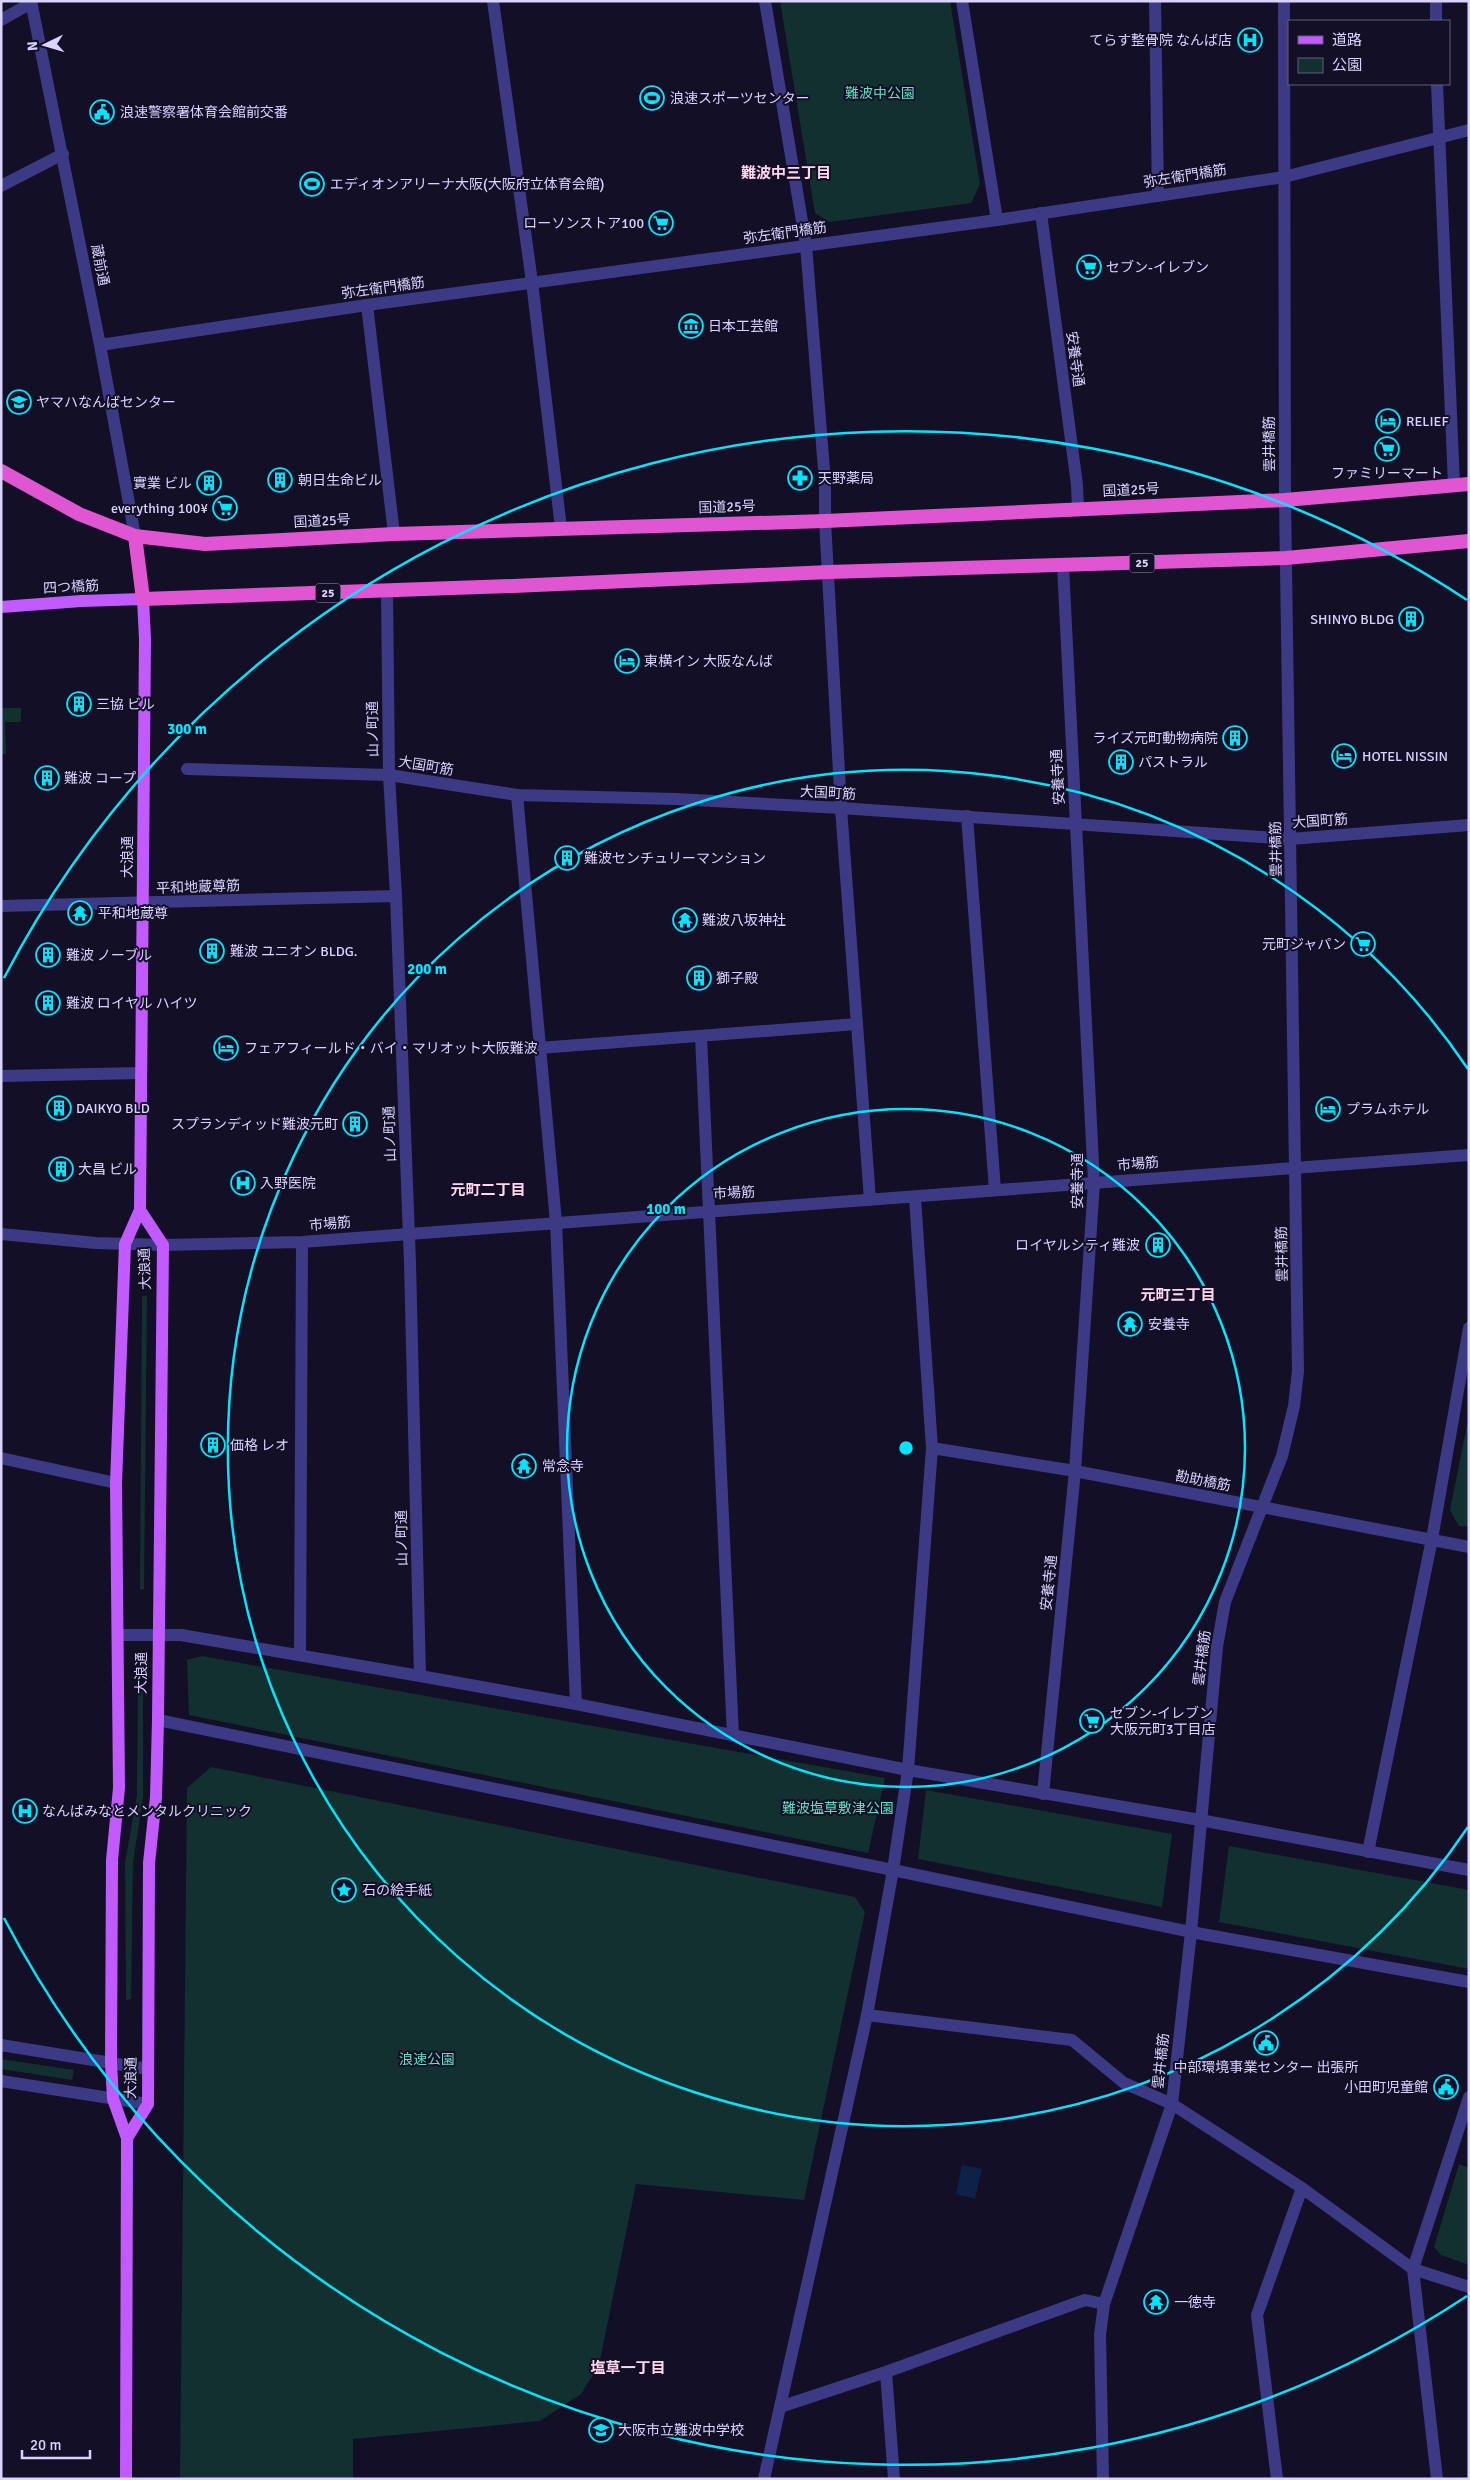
<svg xmlns="http://www.w3.org/2000/svg" width="1470" height="2480" font-family="Signika,'Noto Sans JP',sans-serif">
	<style>
		.green { fill: #12302f }
		.water { fill: #0c2248 }
		.lines { fill: none; stroke-linecap: round; stroke-linejoin: round }
		.minor { stroke: #3d3a85; stroke-width: 12 }
		.tertiary { stroke: #3d3a85; stroke-width: 12 }
		.primary { stroke: #c25bff; stroke-width: 12 }
		.trunk { stroke: #e055d1; stroke-width: 14 }
		.ring { fill: none; stroke: #00e5ff; stroke-width: 2.5 }
		.labels { text-anchor: middle; dominant-baseline: central; stroke-width: 4; stroke-linejoin: round; paint-order: stroke }
		.shield { fill: #130f26; stroke: #9e99be; stroke-width: 1 }
		.shield-label { font-size: 12px; font-weight: bold; fill: #d9d4ff }
		.poi-label { font-size: 14px; fill: #d9d4ff; stroke: #130f26; text-anchor: start }
		.park-label { font-size: 14px; fill: #5fe0c0; stroke: #130f26 }
		.street-label { font-size: 14px; fill: #d9d4ff; stroke: #130f26 }
		.neighbourhood-label { font-size: 15px; font-weight: bold; fill: #ffd6f0; stroke: #130f26 }
		.centre { fill: #00e5ff; stroke: #130f26; stroke-width: 2.5 }
		.ring-label { font-size: 15px; text-anchor: middle; font-weight: bold; fill: #00e5ff; stroke: #130f26; stroke-width: 4; stroke-linejoin: round; paint-order: stroke }
	</style>
	<rect width="100%" height="100%" fill="#130f26"/>
	<path class="green" d="M780,1h170l30,183 -9,19 -142,19 -14,-9z
		M1,708h20v14h-16l1,32h-5z
		M142,1296h5l-3,293 -4,1z
		M1469,1415v112l-10,-1 -9,-16z
		M202,1656l683,122 -17,75 -679,-138 -2,-55z
		M138,1684h5v113l-10,66 -2,136 -5,1 -1,-137 12,-68z
		M211,1767l644,130 10,15 -61,288 -168,-16 -37,181 -18,29 -41,27 -187,18v40h-173l7,-691z
		M926,1790l246,44 -10,73 -244,-48z
		M1229,1846l240,44v79l-250,-47z
		M1,2059l73,11 -2,10 -71,-11z
		M1459,2164l10,4v97l-28,-10 -7,-8z"/>
	<path class="water" d="M962,2165l20,4 -7,30 -19,-5z"/>
	<g class="lines">
		<path class="minor" d="M493,1l39,281 29,246
			M765,1l41,244 19,237v39
			M962,1l35,219
			M1155,1l3,195
			M1436,1v20
			M1437,84l17,401
			M1,186l62,-32
			M1041,213l36,272 1,24
			M367,305l27,229
			M187,769l202,6 128,20 159,4 165,9 449,31 179,-14
			M967,816l28,374
			M539,1048l318,-24
			M1043,1794l32,-323 19,-288 -31,-617
			M1368,1852l64,-313 37,-211
			M867,2015l205,25 52,43 48,21
			M886,2372l8,107
			M780,2407l106,-35 199,-72 19,4"/>
		<path class="tertiary" d="M31,1l69,344 35,191
			M1,20l30,-17
			M100,345l267,-40 630,-85 287,-43 185,-47
			M825,521l16,287 29,392
			M387,591l2,184 7,121 14,367 10,413
			M517,795l39,427 20,482
			M1,906l395,-10
			M701,1036l32,700
			M1,1076l140,-3
			M1,1234l95,9 67,2 139,-3 1167,-87
			M932,1448l143,23 394,76
			M1,1458l115,25
			M119,1635h62l239,41 156,28 332,66 292,50 269,50
			M300,1655l2,-413
			M158,1720l735,150 298,62 278,50
			M1,2045l147,24
			M1,2081l147,23
			M1172,2104l130,84 111,81 56,18
			M764,2479l103,-464 26,-145 15,-100 24,-322 -17,-250
			M1103,2479l-3,-144 4,-31 68,-200 19,-172 26,-285 8,-45 57,-146 12,-50 4,-35 -13,-871 -1,-499
			M1277,2479l-20,-164 45,-127
			M1437,2479l-24,-210 56,-172"/>
		<path class="primary" d="M1,607l80,-6 62,-2 2,40 -5,571 -15,34 -9,239 3,305 -7,72 -1,203 2,36 14,39 -1,341
			M127,2138l21,-34 1,-241 7,-66 2,-77 5,-475 -23,-35"/>
		<path class="trunk" d="M1,471l78,43 56,22 70,8 189,-10 431,-13 460,-21 184,-16
			M135,536l8,63 370,-13 316,-14 457,-14 183,-17"/>
	</g>
	<g class="ring">
		<circle cx="906" cy="1448" r="339"/>
		<path d="M1468 1827A678 678 0 1 1 1468 1069"/>
		<path d="M1467 2296A1017 1017 0 0 1 4 1918M4 978A1017 1017 0 0 1 1467 600"/>
	</g>
	<defs>
		<g id="hospital-ring" transform="scale(1.25)"><circle r="9.5" fill="#130f26" stroke="#00e5ff" stroke-width="1.5"/><path d="M-5-5h3v3.5h4V-5h3V5h-3V1.5h-4V5h-3Z" fill="#00e5ff"/></g>
		<g id="stadium-ring" transform="scale(1.25)"><circle r="9.5" fill="#130f26" stroke="#00e5ff" stroke-width="1.5"/><path d="M0-5a6.5 5 0 1 0 0 10a6.5 5 0 1 0 0-10ZM-3.5-1.8h7v3.6h-7Z" fill="#00e5ff"/></g>
		<g id="civic-ring" transform="scale(1.25)"><circle r="9.5" fill="#130f26" stroke="#00e5ff" stroke-width="1.5"/><path d="M-.6-6.5H3V-4.5H.6V-3L4-1V1h2V6H-6V1h2V-1L-.6-3ZM-1.2 2.5V6h2.4V2.5Z" fill="#00e5ff"/></g>
		<g id="supermarket-ring" transform="scale(1.25)"><circle r="9.5" fill="#130f26" stroke="#00e5ff" stroke-width="1.5"/><path d="M-6-5.5h2.5l.6 2H6L4.5 2H-2.5L-4.4-4H-6ZM-1.5 3.2a1.3 1.3 0 1 0 .1 0ZM3 3.2a1.3 1.3 0 1 0 .1 0Z" fill="#00e5ff"/></g>
		<g id="museum-ring" transform="scale(1.25)"><circle r="9.5" fill="#130f26" stroke="#00e5ff" stroke-width="1.5"/><path d="M0-6L6-3V-2H-6V-3ZM-5-1h2V3h-2ZM-1-1h2V3h-2ZM3-1h2V3H3ZM-6 4H6V6H-6Z" fill="#00e5ff"/></g>
		<g id="school-ring" transform="scale(1.25)"><circle r="9.5" fill="#130f26" stroke="#00e5ff" stroke-width="1.5"/><path d="M0-5L7-2L0 1L-7-2ZM-4 1L0 2.5L4 1V4Q0 6-4 4Z" fill="#00e5ff"/></g>
		<g id="hotel-ring" transform="scale(1.25)"><circle r="9.5" fill="#130f26" stroke="#00e5ff" stroke-width="1.5"/><path d="M-6-4.5h1.5V1H6V5H4.5V3h-9V5H-6ZM-4 0a1.8 1.8 0 1 1 3.6 0ZM.5 0V-2.5h3Q6-2.5 6 0Z" fill="#00e5ff"/></g>
		<g id="pharmacy-ring" transform="scale(1.25)"><circle r="9.5" fill="#130f26" stroke="#00e5ff" stroke-width="1.5"/><path d="M-2-6h4v4h4v4h-4v4h-4v-4h-4v-4h4Z" fill="#00e5ff"/></g>
		<g id="building-ring" transform="scale(1.25)"><circle r="9.5" fill="#130f26" stroke="#00e5ff" stroke-width="1.5"/><path d="M-4-6H4V6H1V3H-1V6H-4ZM-2.5-4.3h1.7v1.8h-1.7ZM.8-4.3h1.7v1.8H.8ZM-2.5-1h1.7V.8h-1.7ZM.8-1h1.7V.8H.8Z" fill="#00e5ff"/></g>
		<g id="temple-ring" transform="scale(1.25)"><circle r="9.5" fill="#130f26" stroke="#00e5ff" stroke-width="1.5"/><path d="M0-6L5-2H3V0L6.5 2.5H4V6H1.5V3h-3V6H-4V2.5H-6.5L-3 0V-2H-5Z" fill="#00e5ff"/></g>
		<g id="sight-ring" transform="scale(1.25)"><circle r="9.5" fill="#130f26" stroke="#00e5ff" stroke-width="1.5"/><path d="M0-6L1.8-2.2L6-1.7L2.9 1.2L3.7 5.4L0 3.3L-3.7 5.4L-2.9 1.2L-6-1.7L-1.8-2.2Z" fill="#00e5ff"/></g>
	</defs>
	<g fill-rule="evenodd">
		<use href="#hospital-ring" x="1250" y="40"/>
		<use href="#stadium-ring" x="652" y="98"/>
		<use href="#civic-ring" x="102" y="112"/>
		<use href="#stadium-ring" x="312" y="184"/>
		<use href="#supermarket-ring" x="661" y="223"/>
		<use href="#supermarket-ring" x="1089" y="267"/>
		<use href="#museum-ring" x="691" y="326"/>
		<use href="#school-ring" x="19" y="402"/>
		<use href="#hotel-ring" x="1388" y="421"/>
		<use href="#supermarket-ring" x="1387" y="449"/>
		<use href="#pharmacy-ring" x="800" y="478"/>
		<use href="#building-ring" x="280" y="480"/>
		<use href="#building-ring" x="209" y="483"/>
		<use href="#supermarket-ring" x="225" y="508"/>
		<use href="#building-ring" x="1411" y="619"/>
		<use href="#hotel-ring" x="627" y="661"/>
		<use href="#building-ring" x="79" y="704"/>
		<use href="#building-ring" x="1235" y="738"/>
		<use href="#hotel-ring" x="1344" y="756"/>
		<use href="#building-ring" x="1121" y="762"/>
		<use href="#building-ring" x="47" y="778"/>
		<use href="#building-ring" x="567" y="858"/>
		<use href="#temple-ring" x="80" y="913"/>
		<use href="#temple-ring" x="685" y="920"/>
		<use href="#supermarket-ring" x="1363" y="944"/>
		<use href="#building-ring" x="212" y="951"/>
		<use href="#building-ring" x="48" y="955"/>
		<use href="#building-ring" x="699" y="978"/>
		<use href="#building-ring" x="48" y="1003"/>
		<use href="#hotel-ring" x="226" y="1048"/>
		<use href="#building-ring" x="59" y="1108"/>
		<use href="#hotel-ring" x="1328" y="1109"/>
		<use href="#building-ring" x="355" y="1124"/>
		<use href="#building-ring" x="61" y="1169"/>
		<use href="#hospital-ring" x="243" y="1183"/>
		<use href="#building-ring" x="1158" y="1245"/>
		<use href="#temple-ring" x="1130" y="1324"/>
		<use href="#building-ring" x="213" y="1445"/>
		<use href="#temple-ring" x="524" y="1466"/>
		<use href="#supermarket-ring" x="1092" y="1721"/>
		<use href="#hospital-ring" x="25" y="1811"/>
		<use href="#sight-ring" x="344" y="1890"/>
		<use href="#civic-ring" x="1266" y="2043"/>
		<use href="#civic-ring" x="1446" y="2087"/>
		<use href="#temple-ring" x="1156" y="2302"/>
		<use href="#school-ring" x="601" y="2430"/>
	</g>
	<g class="labels">
		<g class="shield">
			<rect x="1129.5" y="553.5" width="25" height="19" rx="4"/>
			<rect x="315.5" y="583.5" width="25" height="19" rx="4"/>
		</g>
		<g class="shield-label">
			<text x="1142" y="563">25</text>
			<text x="328" y="593">25</text>
		</g>
		<g class="poi-label">
			<text x="1232" y="40" text-anchor="end">てらす整骨院 なんば店</text>
			<text x="670" y="98">浪速スポーツセンター</text>
			<text x="120" y="112">浪速警察署体育会館前交番</text>
			<text x="330" y="184">エディオンアリーナ大阪(大阪府立体育会館)</text>
			<text x="644" y="223" text-anchor="end">ローソンストア100</text>
			<text x="1106" y="267">セブン-イレブン</text>
			<text x="708" y="326">日本工芸館</text>
			<text x="36" y="402">ヤマハなんばセンター</text>
			<text x="1406" y="421">RELIEF</text>
			<text x="1387" y="473" text-anchor="middle">ファミリーマート</text>
			<text x="818" y="478">天野薬局</text>
			<text x="298" y="480">朝日生命ビル</text>
			<text x="192" y="483" text-anchor="end">實業 ビル</text>
			<text x="208" y="508" text-anchor="end">everything 100¥</text>
			<text x="1394" y="619" text-anchor="end">SHINYO BLDG</text>
			<text x="644" y="661">東横イン 大阪なんば</text>
			<text x="96" y="704">三協 ビル</text>
			<text x="1218" y="738" text-anchor="end">ライズ元町動物病院</text>
			<text x="1362" y="756">HOTEL NISSIN</text>
			<text x="1138" y="762">パストラル</text>
			<text x="64" y="778">難波 コープ</text>
			<text x="584" y="858">難波センチュリーマンション</text>
			<text x="98" y="913">平和地蔵尊</text>
			<text x="702" y="920">難波八坂神社</text>
			<text x="1346" y="944" text-anchor="end">元町ジャパン</text>
			<text x="230" y="951">難波 ユニオン BLDG.</text>
			<text x="66" y="955">難波 ノーブル</text>
			<text x="716" y="978">獅子殿</text>
			<text x="66" y="1003">難波 ロイヤル ハイツ</text>
			<text x="244" y="1048">フェアフィールド・バイ・マリオット大阪難波</text>
			<text x="76" y="1108">DAIKYO BLD</text>
			<text x="1346" y="1109">プラムホテル</text>
			<text x="338" y="1124" text-anchor="end">スプランディッド難波元町</text>
			<text x="78" y="1169">大昌 ビル</text>
			<text x="260" y="1183">入野医院</text>
			<text x="1140" y="1245" text-anchor="end">ロイヤルシティ難波</text>
			<text x="1148" y="1324">安養寺</text>
			<text x="230" y="1445">価格 レオ</text>
			<text x="542" y="1466">常念寺</text>
			<text x="1110" y="1713">セブン-イレブン<tspan x="1110" dy="16">大阪元町3丁目店</tspan></text>
			<text x="42" y="1811">なんばみなとメンタルクリニック</text>
			<text x="362" y="1890">石の絵手紙</text>
			<text x="1266" y="2067" text-anchor="middle">中部環境事業センター 出張所</text>
			<text x="1428" y="2087" text-anchor="end">小田町児童館</text>
			<text x="1174" y="2302">一徳寺</text>
			<text x="618" y="2430">大阪市立難波中学校</text>
		</g>
		<g class="park-label">
			<text x="880" y="93">難波中公園</text>
			<text x="838" y="1808">難波塩草敷津公園</text>
			<text x="427" y="2059">浪速公園</text>
		</g>
		<g class="street-label">
			<text transform="translate(1185 176) rotate(-9)">弥左衛門橋筋</text>
			<text transform="translate(785 233) rotate(-8)">弥左衛門橋筋</text>
			<text transform="translate(100 265) rotate(79)">蔵前通</text>
			<text transform="translate(383 288) rotate(-8)">弥左衛門橋筋</text>
			<text transform="translate(1075 359) rotate(82)">安養寺通</text>
			<text transform="translate(1269 444) rotate(-90)">雲井橋筋</text>
			<text transform="translate(1131 490) rotate(-3)">国道25号</text>
			<text transform="translate(727 507) rotate(-2)">国道25号</text>
			<text transform="translate(322 521) rotate(-3)">国道25号</text>
			<text transform="translate(71 587) rotate(-3)">四つ橋筋</text>
			<text transform="translate(373 729) rotate(-91)">山ノ町通</text>
			<text transform="translate(426 766) rotate(9)">大国町筋</text>
			<text transform="translate(1058 777) rotate(-93)">安養寺通</text>
			<text transform="translate(828 793) rotate(3)">大国町筋</text>
			<text transform="translate(1320 821) rotate(-4)">大国町筋</text>
			<text transform="translate(1276 849) rotate(-91)">雲井橋筋</text>
			<text transform="translate(127 857) rotate(-90)">大浪通</text>
			<text transform="translate(198 887) rotate(-2)">平和地蔵尊筋</text>
			<text transform="translate(390 1134) rotate(-92)">山ノ町通</text>
			<text transform="translate(1138 1164) rotate(-5)">市場筋</text>
			<text transform="translate(1077 1181) rotate(-90)">安養寺通</text>
			<text transform="translate(734 1193) rotate(-3)">市場筋</text>
			<text transform="translate(330 1224) rotate(-5)">市場筋</text>
			<text transform="translate(1282 1254) rotate(-91)">雲井橋筋</text>
			<text transform="translate(145 1269) rotate(-92)">大浪通</text>
			<text transform="translate(1203 1481) rotate(11)">勘助橋筋</text>
			<text transform="translate(402 1538) rotate(-91)">山ノ町通</text>
			<text transform="translate(1049 1583) rotate(-84)">安養寺通</text>
			<text transform="translate(1202 1658) rotate(-83)">雲井橋筋</text>
			<text transform="translate(141 1673) rotate(-90)">大浪通</text>
			<text transform="translate(1161 2061) rotate(-84)">雲井橋筋</text>
			<text transform="translate(131 2078) rotate(-89)">大浪通</text>
		</g>
		<g class="neighbourhood-label">
			<text x="786" y="173">難波中三丁目</text>
			<text x="488" y="1190">元町二丁目</text>
			<text x="1178" y="1295">元町三丁目</text>
			<text x="628" y="2368">塩草一丁目</text>
		</g>
	</g>
	<circle cx="906" cy="1448" r="8" class="centre"/>
	<g class="ring-label">
		<text x="187" y="734">300 m</text>
		<text x="427" y="974">200 m</text>
		<text x="666" y="1214">100 m</text>
	</g>
	<rect width="1470" height="2480" fill="none" stroke="#d9d4ff" stroke-width="5"/>
	<rect x="1288" y="20" width="162" height="65" fill="#130f26" stroke="#625e7d"/>
	<rect x="1298" y="36" width="25" height="8" fill="#c25bff" stroke="#625e7d"/>
	<text x="1332" y="45" font-size="15" fill="#d9d4ff">道路</text>
	<rect x="1298" y="58" width="25" height="15" fill="#12302f" stroke="#625e7d"/>
	<text x="1332" y="70" font-size="15" fill="#d9d4ff">公園</text>
	<g transform="translate(45 45) rotate(265)" stroke="#130f26" stroke-width="4" paint-order="stroke">
	<path d="M0-4L9 19L0 12L-9 19Z" fill="#d9d4ff"/>
	<text y="-8" font-size="14" font-weight="bold" text-anchor="middle" fill="#d9d4ff">N</text>
	</g>
	<path d="M22 2450v8h68v-8" fill="none" stroke="#d9d4ff" stroke-width="2.5"/>
	<text x="30" y="2450" font-size="15" fill="#d9d4ff" stroke="#130f26" stroke-width="4" paint-order="stroke">20 m</text>
</svg>
